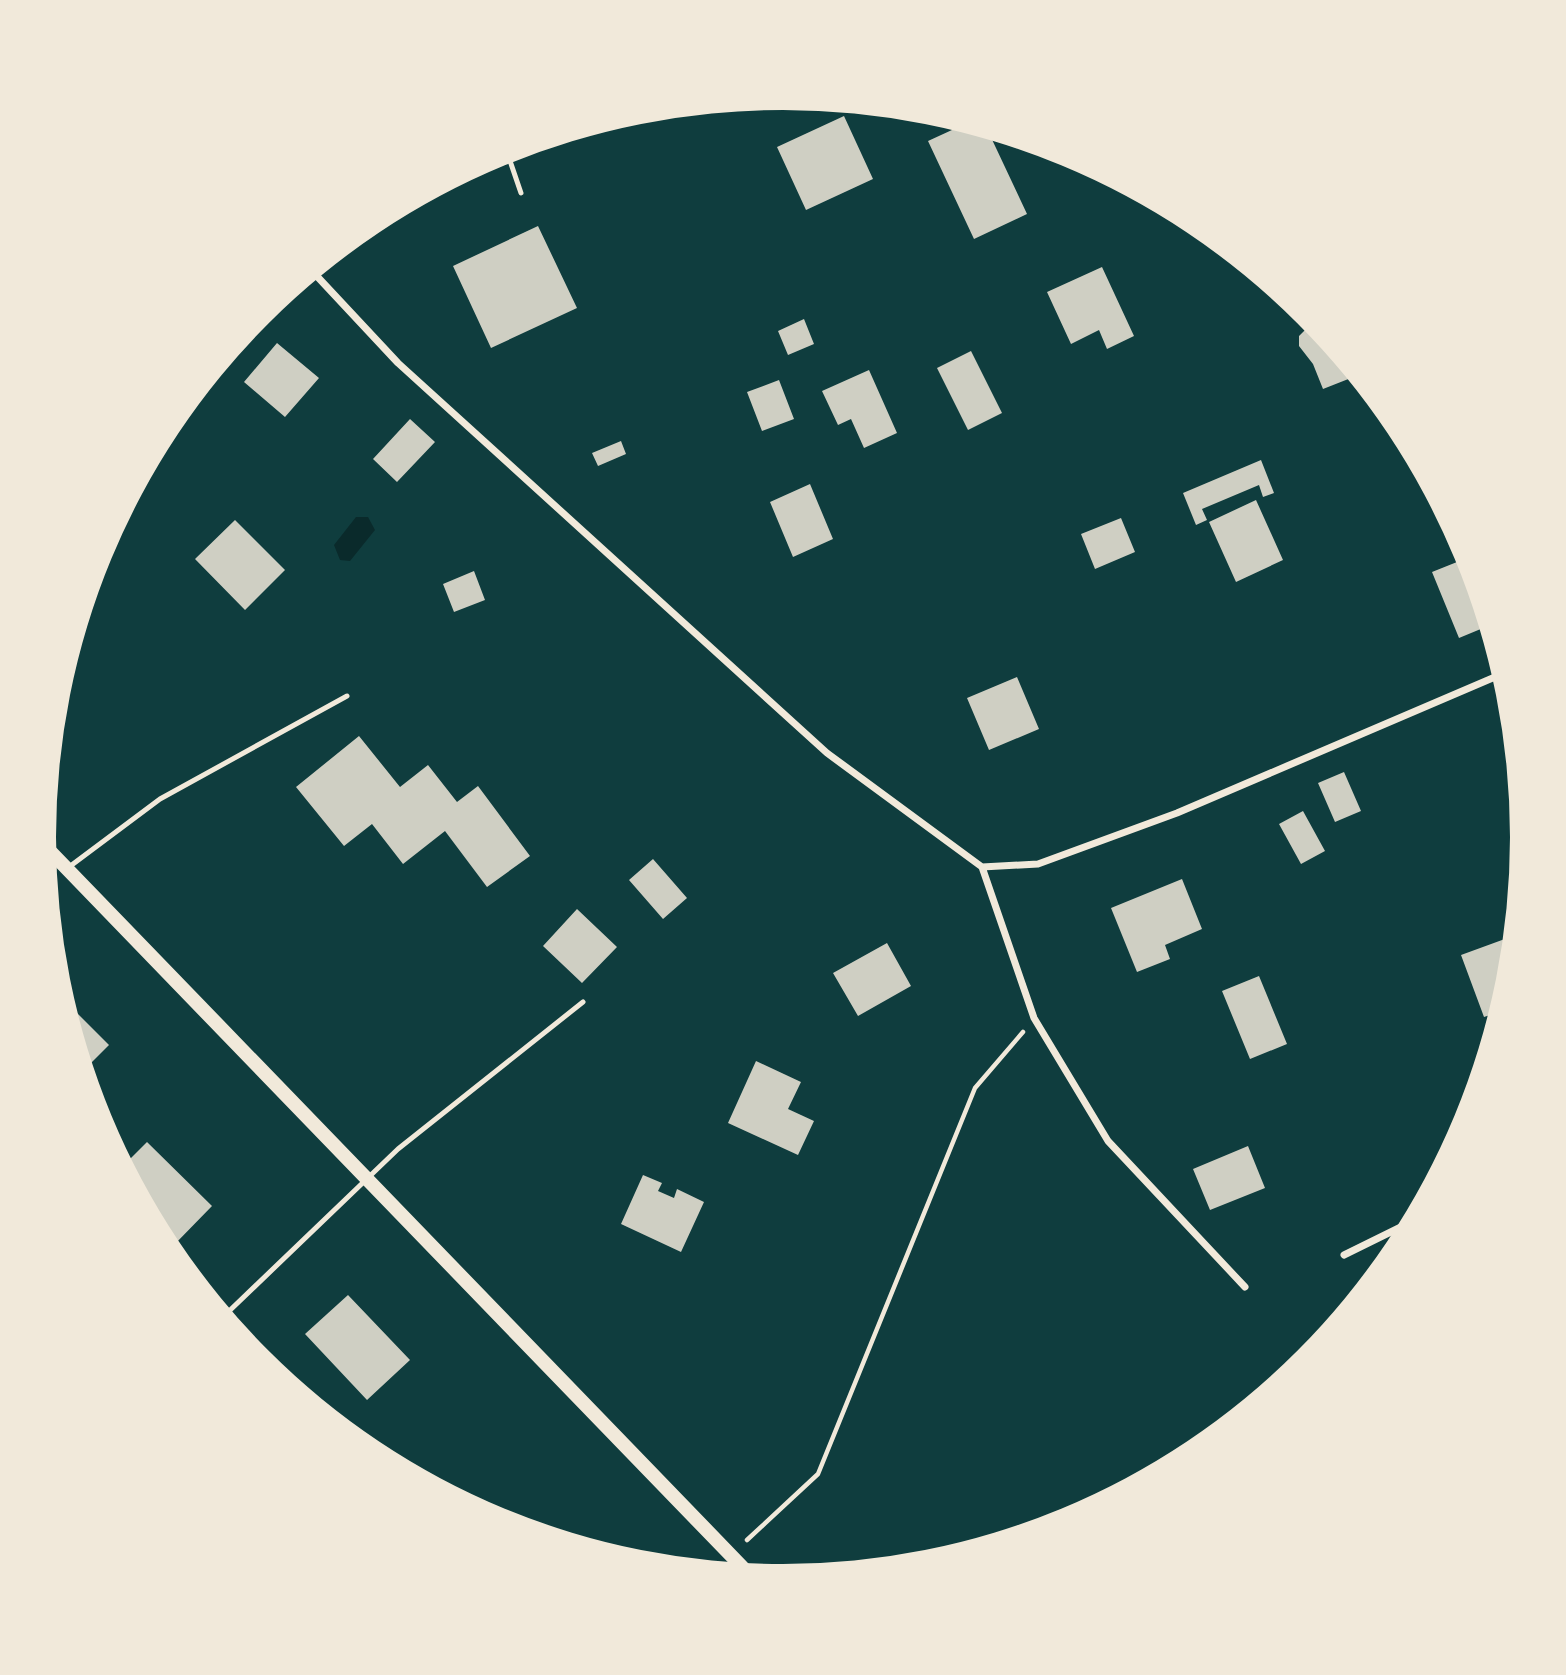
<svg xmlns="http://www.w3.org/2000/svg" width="1566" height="1675" font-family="Raleway,sans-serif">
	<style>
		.water { fill: #0a2a2b }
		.building { fill: #cfcfc3 }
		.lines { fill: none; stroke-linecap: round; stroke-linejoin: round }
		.path { stroke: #f1e9da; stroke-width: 4.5 }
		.service { stroke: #f1e9da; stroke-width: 5 }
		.minor { stroke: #f1e9da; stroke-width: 7 }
		.secondary { stroke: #f1e9da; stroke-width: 14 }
	</style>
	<rect width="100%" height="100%" fill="#0f3d3e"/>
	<path class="water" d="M356,517h12l7,13 -25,31 -10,-1 -6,-15z"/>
	<path class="building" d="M844,116l29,63 -67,31 -29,-63z
		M965,124l23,7 39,83 -53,25 -46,-98z
		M538,226l39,82 -86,40 -38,-82z
		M1102,267l32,69 -27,13 -8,-19 -28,14 -24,-52z
		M1300,310l6,5 50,61 -33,13 -10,-25 -14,-18v-10l7,-7z
		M804,319l10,25 -26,11 -10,-24z
		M277,343l42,35 -34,39 -41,-35z
		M971,351l31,62 -34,17 -31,-62z
		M869,370l28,63 -33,15 -13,-29 -13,6 -16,-34z
		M779,380l15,39 -32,12 -15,-39z
		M410,419l25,23 -38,40 -24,-23z
		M621,441l5,13 -28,12 -6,-13z
		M1261,460l13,33 -11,4 -4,-12 -57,24 5,11 -11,5 -13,-32z
		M810,484l23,55 -40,18 -23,-55z
		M1256,500l27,60 -47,22 -27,-60z
		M1121,518l14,34 -40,17 -14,-35z
		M235,520l50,50 -40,40 -50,-51z
		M1467,558l21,68 -29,12 -27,-66z
		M474,571l11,29 -31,12 -11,-28z
		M1017,677l22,52 -50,21 -22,-52z
		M359,736l41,51 28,-22 29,37 21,-16 52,70 -43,31 -42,-56 -42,33 -31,-40 -28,22 -48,-59z
		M1344,772l17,39 -26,11 -17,-39z
		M1303,811l22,40 -24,13 -22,-40z
		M653,859l34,39 -24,21 -34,-39z
		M1182,879l20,50 -37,16 5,14 -33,13 -26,-64z
		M577,909l40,38 -35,36 -39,-37z
		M1513,936l-5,46 -9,30 -15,5 -23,-62z
		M887,943l24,43 -53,30 -25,-43z
		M1259,976l28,68 -37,15 -28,-68z
		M63,999l46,46 -24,24z
		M756,1061l45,21 -13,27 26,12 -16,34 -70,-32z
		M147,1142l65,64 -39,40 -12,-12 -37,-69z
		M1248,1146l17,42 -55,22 -17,-41z
		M643,1175l19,8 -4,8 16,7 3,-9 27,13 -23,50 -60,-28z
		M348,1295l62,65 -43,40 -62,-66z"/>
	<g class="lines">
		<path class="path" d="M747,1540l71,-66 157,-386 48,-56"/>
		<path class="service" d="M507,152l14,41
			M69,867l91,-68 187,-103
			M224,1316l174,-167 185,-147"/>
		<path class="minor" d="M313,272l85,91 429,390 155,114 52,151 74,123 137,146
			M982,867l56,-3 139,-51 325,-139
			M1344,1255l67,-33"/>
		<path class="secondary" d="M45,846l703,727"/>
	</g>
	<path d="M0 0H1566V1675H0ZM56 837a727 727 0 1 1 1454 0a727 727 0 1 1-1454 0Z" fill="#f1e9da" fill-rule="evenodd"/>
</svg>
